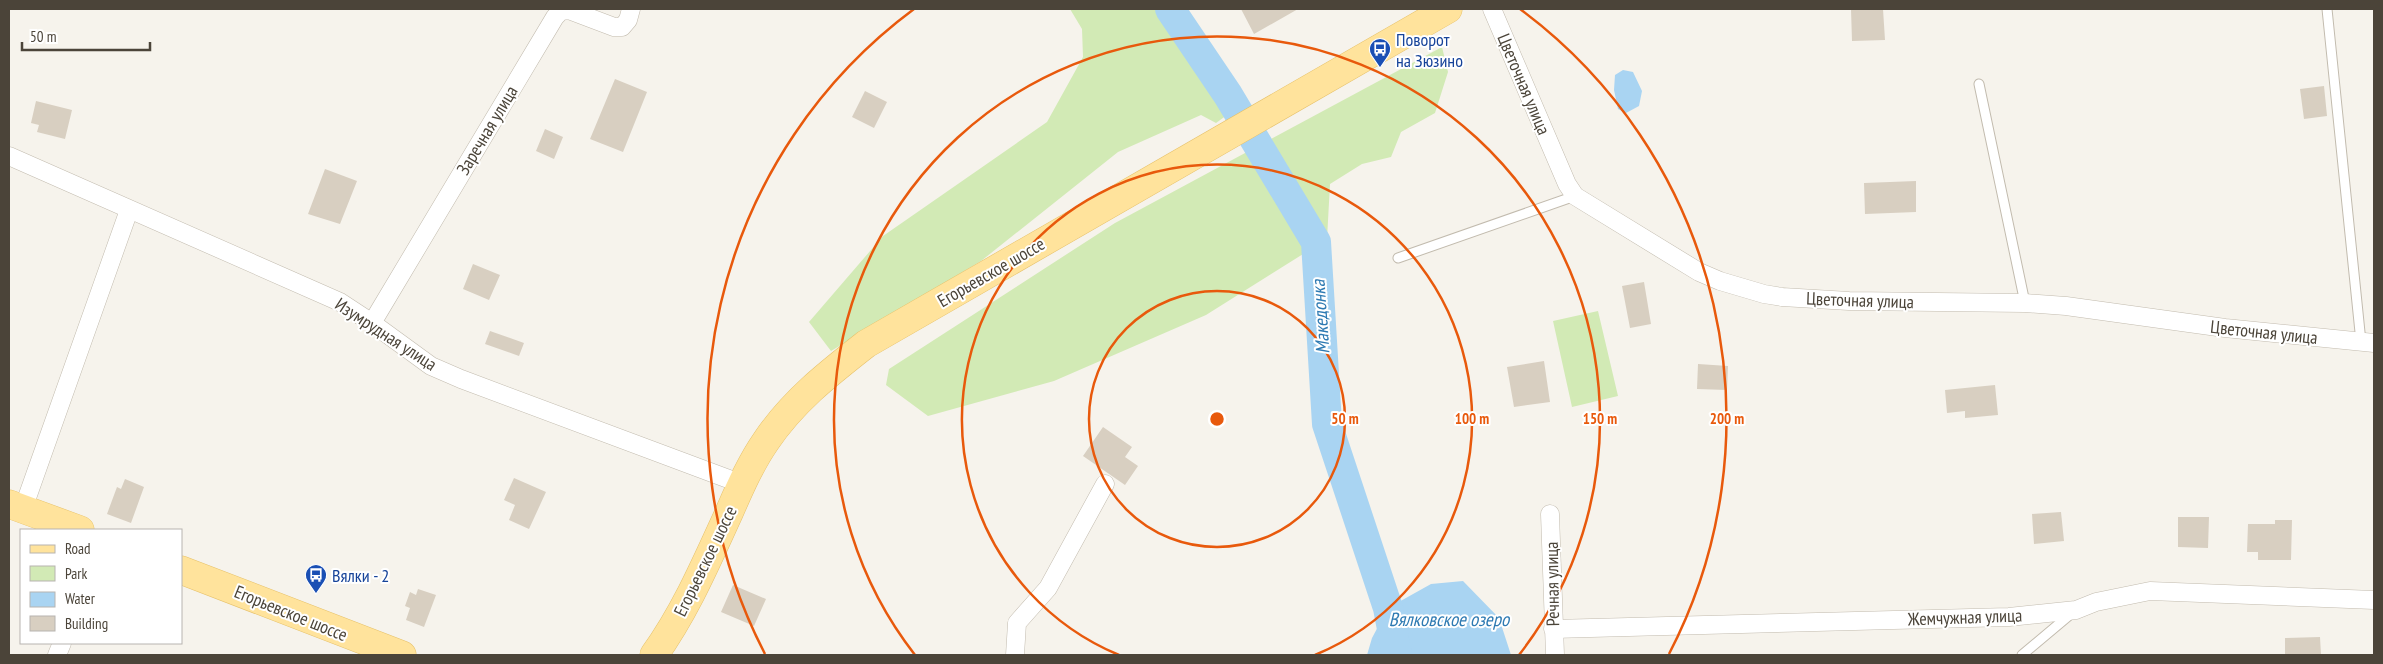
<svg xmlns="http://www.w3.org/2000/svg" width="2383" height="664" font-family="'PT Sans Narrow',sans-serif">
	<style>
		.green { fill: #d2eab5 }
		.water { fill: #a9d4f2 }
		.lines { fill: none; stroke-linecap: round; stroke-linejoin: round }
		.river { stroke: #a9d4f2; stroke-width: 30 }
		.building { fill: #d8cfc1 }
		.service-casing { stroke: #c2bbae; stroke-width: 11 }
		.minor-casing { stroke: #c2bbae; stroke-width: 19 }
		.primary-casing { stroke: #e6c16a; stroke-width: 29 }
		.service { stroke: #fff; stroke-width: 9 }
		.minor { stroke: #fff; stroke-width: 18 }
		.primary { stroke: #ffe39c; stroke-width: 28 }
		.ring { fill: none; stroke: #e8590c; stroke-width: 2.5 }
		.labels { text-anchor: middle; dominant-baseline: central; stroke-width: 4; stroke-linejoin: round; paint-order: stroke }
		.transit-label { font-size: 18px; fill: #164399; stroke: #fff; text-anchor: start }
		.street-label { font-size: 18px; fill: #4b4439; stroke: #fff }
		.water-label { font-size: 19px; font-style: italic; fill: #2e7ab2; stroke: #fff }
		.centre { fill: #e8590c; stroke: #fff; stroke-width: 2.5 }
		.ring-label { font-size: 15px; text-anchor: middle; font-weight: bold; fill: #e8590c; stroke: #fff; stroke-width: 4; stroke-linejoin: round; paint-order: stroke }
	</style>
	<rect width="100%" height="100%" fill="#f6f3ec"/>
	<path class="green" d="M1070,9h103l-5,20 59,86 -11,8 -15,-8 -83,37 -137,109 -150,90 -22,-29 74,-86 164,-114 36,-65 -1,-28z
		M1442,47l6,25 -13,41 -34,19 -10,25 -29,7 -32,20 -3,55 -121,76 -152,66 -126,35 -42,-31 3,-16 226,-146z
		M1598,311l20,85 -46,11 -19,-86z"/>
	<path class="water" d="M1623,70l10,2 9,19 -3,15 -13,7 -8,-4 -4,-19 1,-15z
		M1463,581l36,37 12,37h-144l5,-17 16,-30 43,-24z"/>
	<g class="lines">
		<path class="river" d="M1170,9l58,86 88,147 11,182 61,184 9,47"/>
	</g>
	<path class="building" d="M1241,9h57l-44,25z
		M1851,9h32l2,31 -33,1z
		M615,79l32,13 -24,60 -33,-13z
		M2324,86l3,30 -23,3 -4,-30z
		M865,91l22,11 -13,26 -22,-11z
		M36,101l36,9 -7,29 -28,-7 2,-7 -8,-2z
		M545,129l18,8 -9,22 -18,-8z
		M325,169l32,12 -17,43 -32,-10z
		M1916,181v31l-51,2 -1,-31z
		M473,264l27,11 -11,25 -26,-11z
		M1644,282l7,42 -21,4 -8,-42z
		M490,331l34,12 -5,13 -34,-12z
		M1544,361l6,41 -36,5 -7,-40z
		M1698,364l30,2 -1,24 -30,-1z
		M1995,385l3,30 -33,3v-7l-18,2 -2,-23z
		M1103,427l29,20 -7,10 13,9 -13,19 -42,-29z
		M514,478l32,14 -17,37 -20,-9 6,-15 -11,-5z
		M125,479l19,8 -13,36 -24,-9 10,-27 4,2z
		M2061,512l3,29 -30,3 -2,-30z
		M2178,517h31l-1,31 -30,-1z
		M2275,520h17l-1,40h-33v-8h-11l1,-28h27z
		M733,585l33,14 -12,27 -33,-14z
		M418,589l18,6 -12,32 -18,-7 4,-12 -5,-2 5,-14 6,3z
		M2320,637l1,18h-36v-17z"/>
	<g class="lines">
		<g class="service-casing">
			<path id="service" d="M2327,9l34,333
				M1979,84l46,219
				M1398,258l177,-62
				M2022,655l50,-42"/>
		</g>
		<g class="minor-casing">
			<path id="minor" d="M1492,9l75,175 8,12 124,76 21,9 44,13 18,3 67,4 176,2 41,3 159,22 149,15
				M9,156l331,146 32,21 59,43 30,13 281,105
				M372,323l183,-306 6,-6 8,-1 45,17h8l6,-7 3,-11
				M23,509l106,-299
				M1550,514l5,141
				M1553,629l456,-12 67,-7 20,-8 54,-11 224,9
				M57,655l5,-12
				M1015,655l2,-32 31,-35 57,-104"/>
		</g>
		<g class="primary-casing">
			<path id="primary" d="M9,504l71,26
				M181,570l221,85
				M654,655c31,-43 52,-92 74,-140 11,-25 22,-51 38,-74 27,-40 63,-68 100,-97l582,-335"/>
		</g>
		<use href="#service" class="service"/>
		<use href="#minor" class="minor"/>
		<use href="#primary" class="primary"/>
	</g>
	<g class="ring">
		<circle cx="1217" cy="419" r="128"/>
		<path d="M1119 655A255 255 0 1 1 1315 655"/>
		<path d="M915 655A383 383 0 1 1 1519 655"/>
		<path d="M765 654A510 510 0 0 1 914 9M1520 9A510 510 0 0 1 1669 654"/>
	</g>
	<defs>
		<g id="bus-pin" transform="scale(1.125)"><path d="M0 17L-7.5 6A9.5 9.5 0 1 1 7.5 6Z" fill="#1a4fb4" stroke="#fff"/><path d="M-5-6H5V4H4V6H2V4H-2V6H-4V4H-5ZM-3.5-4V0h7V-4ZM-3.5 1.2v1.5H-2V1.2ZM2 1.2v1.5H3.5V1.2Z" fill="#fff"/></g>
	</defs>
	<g fill-rule="evenodd">
		<use href="#bus-pin" x="1380" y="49"/>
		<use href="#bus-pin" x="316" y="575"/>
	</g>
	<g class="labels">
		<g class="transit-label">
			<text x="1396" y="39">Поворот<tspan x="1396" dy="21">на Зюзино</tspan></text>
			<text x="332" y="575">Вялки - 2</text>
		</g>
		<g class="street-label">
			<text transform="translate(1524 84) rotate(67)">Цветочная улица</text>
			<text transform="translate(487 130) rotate(-59)">Заречная улица</text>
			<text transform="translate(991 272) rotate(-30)">Егорьевское шоссе</text>
			<text transform="translate(1860 300) rotate(2)">Цветочная улица</text>
			<text transform="translate(2264 332) rotate(6)">Цветочная улица</text>
			<text transform="translate(386 334) rotate(33)">Изумрудная улица</text>
			<text transform="translate(705 561) rotate(-64)">Егорьевское шоссе</text>
			<text transform="translate(1552 584) rotate(-91)">Речная улица</text>
			<text transform="translate(291 613) rotate(22)">Егорьевское шоссе</text>
			<text transform="translate(1965 617) rotate(-2)">Жемчужная улица</text>
		</g>
		<g class="water-label">
			<text transform="translate(1320 317) rotate(-94)">Македонка</text>
			<text x="1449" y="619">Вялковское озеро</text>
		</g>
	</g>
	<circle cx="1217" cy="419" r="8" class="centre"/>
	<g class="ring-label">
		<text x="1345" y="424">50 m</text>
		<text x="1472" y="424">100 m</text>
		<text x="1600" y="424">150 m</text>
		<text x="1727" y="424">200 m</text>
	</g>
	<rect width="2383" height="664" fill="none" stroke="#4b4439" stroke-width="20"/>
	<rect x="20" y="529" width="162" height="115" fill="#ffffff" stroke="#b7b4b0"/>
	<rect x="30" y="545" width="25" height="8" fill="#ffe39c" stroke="#b7b4b0"/>
	<text x="65" y="554" font-size="15" fill="#4b4439">Road</text>
	<rect x="30" y="566" width="25" height="15" fill="#d2eab5" stroke="#b7b4b0"/>
	<text x="65" y="579" font-size="15" fill="#4b4439">Park</text>
	<rect x="30" y="592" width="25" height="15" fill="#a9d4f2" stroke="#b7b4b0"/>
	<text x="65" y="604" font-size="15" fill="#4b4439">Water</text>
	<rect x="30" y="616" width="25" height="15" fill="#d8cfc1" stroke="#b7b4b0"/>
	<text x="65" y="629" font-size="15" fill="#4b4439">Building</text>
	<path d="M22 42v8h128v-8" fill="none" stroke="#4b4439" stroke-width="2.5"/>
	<text x="30" y="42" font-size="15" fill="#4b4439" stroke="#ffffff" stroke-width="4" paint-order="stroke">50 m</text>
</svg>
